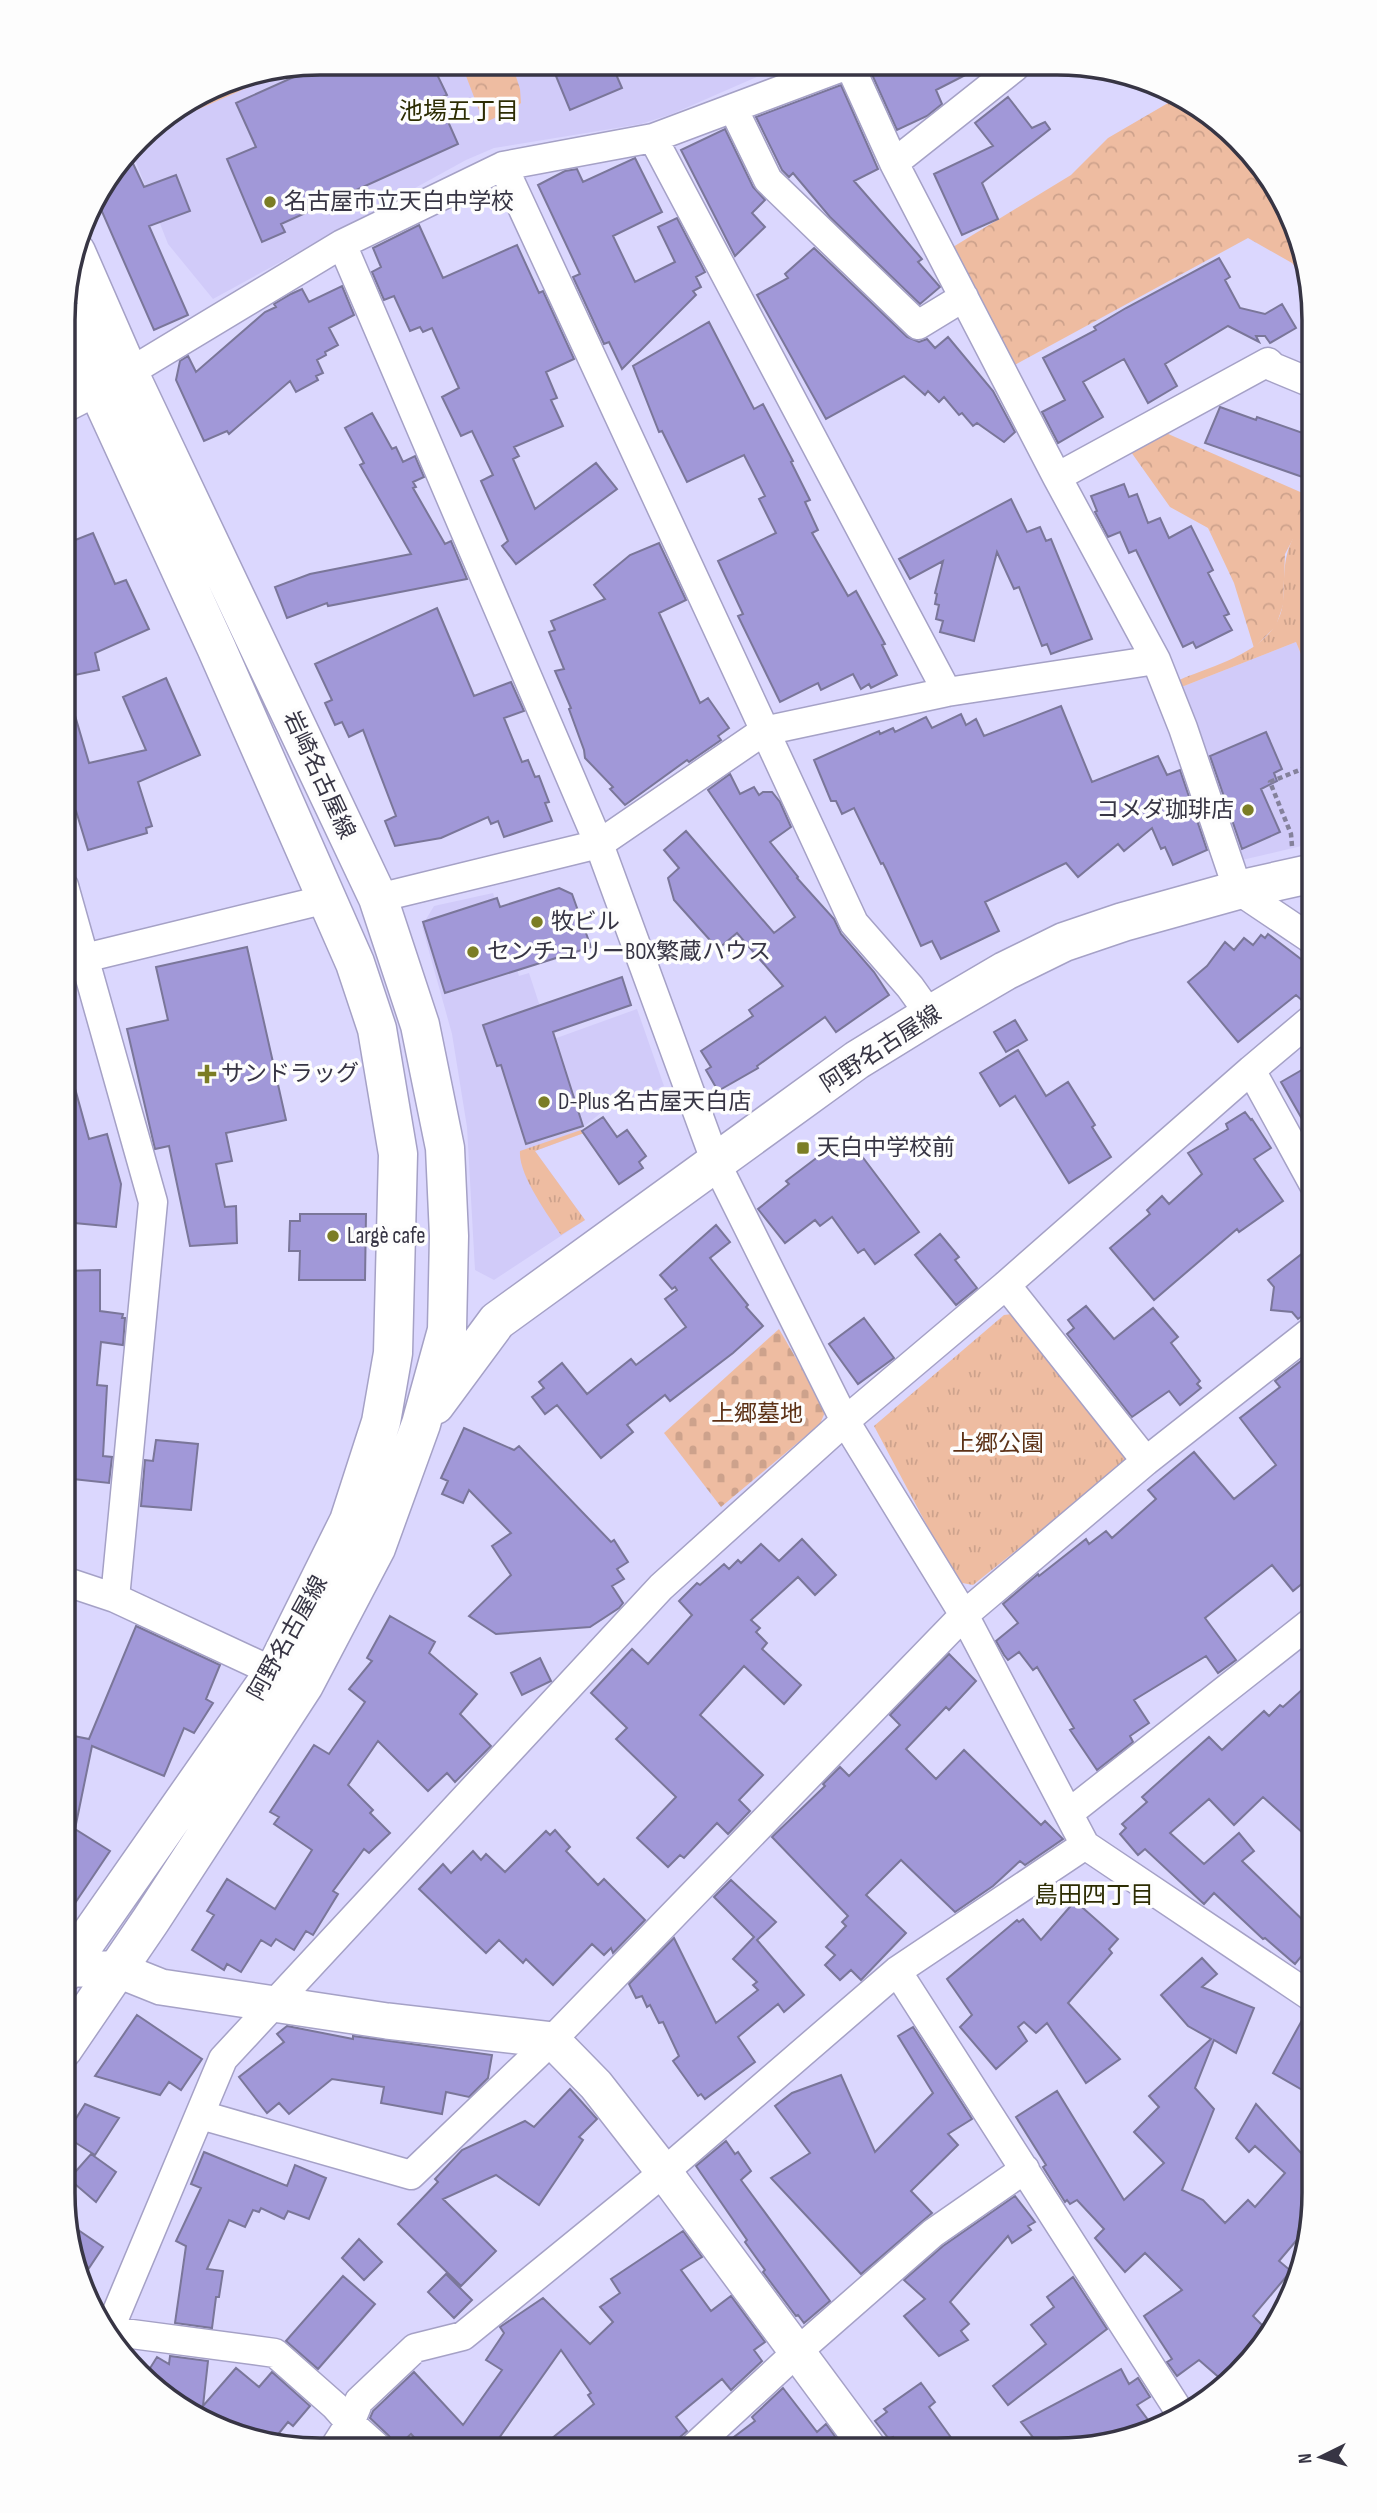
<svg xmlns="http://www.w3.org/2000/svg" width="1377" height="2513" font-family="'Sofia Sans Condensed','Noto Sans JP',sans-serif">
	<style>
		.built { fill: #d1cbf9 }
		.grass { fill: url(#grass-tufts) }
		.forest { fill: url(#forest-crowns) }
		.cemetery { fill: url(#cemetery-stones) }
		.garden { fill: #eebca1 }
		.building { fill: #a198d8; stroke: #7a7699; stroke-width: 2 }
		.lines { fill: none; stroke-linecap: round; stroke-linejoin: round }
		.minor-casing { stroke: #a5a1c6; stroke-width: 31 }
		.tertiary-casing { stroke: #a5a1c6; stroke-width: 38 }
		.secondary-casing { stroke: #a5a1c6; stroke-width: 41 }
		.path { stroke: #84819b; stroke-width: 4.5; stroke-dasharray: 5 3.5; stroke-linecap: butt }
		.minor { stroke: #fff; stroke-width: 28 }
		.tertiary { stroke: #fff; stroke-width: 35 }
		.secondary { stroke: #fff; stroke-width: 38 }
		.poi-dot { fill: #7b7d25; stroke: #fdfdfd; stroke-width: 2.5 }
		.labels { text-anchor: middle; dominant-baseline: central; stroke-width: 7; stroke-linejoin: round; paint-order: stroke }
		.poi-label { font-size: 23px; fill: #373544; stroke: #fdfdfd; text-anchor: start }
		.street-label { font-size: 23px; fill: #373544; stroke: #fdfdfd }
		.park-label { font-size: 23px; fill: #5c3116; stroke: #fdfdfd }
		.neighbourhood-label { font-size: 24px; fill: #2d2d03; stroke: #fdfdfd }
		.rim { fill: none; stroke: #373544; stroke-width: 3.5 }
	</style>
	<defs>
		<pattern id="grass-tufts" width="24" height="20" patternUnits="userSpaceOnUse" patternTransform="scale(1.75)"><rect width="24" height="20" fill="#eebca1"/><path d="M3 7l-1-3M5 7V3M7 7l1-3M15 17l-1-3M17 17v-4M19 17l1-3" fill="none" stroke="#cda28c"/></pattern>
		<pattern id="forest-crowns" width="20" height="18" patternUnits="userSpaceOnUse" patternTransform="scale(1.75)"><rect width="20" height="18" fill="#eebca1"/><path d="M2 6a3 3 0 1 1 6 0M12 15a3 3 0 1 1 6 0" fill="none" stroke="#cda28c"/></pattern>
		<pattern id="cemetery-stones" width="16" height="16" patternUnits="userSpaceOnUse" patternTransform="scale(1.75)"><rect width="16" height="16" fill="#eebca1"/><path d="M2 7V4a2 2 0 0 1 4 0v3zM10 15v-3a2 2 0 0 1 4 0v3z" fill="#cda28c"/></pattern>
	</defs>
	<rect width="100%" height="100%" fill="#dbd7fe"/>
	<path class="built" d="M321,63l461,3 -110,48 -31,10 -147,24 -28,12 -253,139 -45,-55 -36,-92 18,-25 72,-45z
		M1296,642l18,44v157l-72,17 -63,-172z
		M493,893l26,83 10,-3 22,67 86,-31 27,77 -62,26 -21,17 3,4 -49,18 50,69 -91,60 -19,-10 -8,-143 -15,-93 -30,-108 12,-20z"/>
	<path class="grass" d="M1293,538l17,3 4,3v142l-18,-44 -117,46 -2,-7c38,-17 102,-30 106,-80 2,-24 -1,-40 10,-63z
		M581,1130l3,3 -49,18 50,69 -24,15c-13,-20 -43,-61 -41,-84z
		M1019,1313l106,135v15l-152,122 -16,-3 -83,-156 130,-111z"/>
	<path class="forest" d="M491,64h21l8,25 1,14 -7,6 -30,14 -18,-47z
		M1180,96l45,30 30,45 11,1 4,5 30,60 8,47 -16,-21 -44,-25 -237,129 -58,-120 118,-72 37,-37z
		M1166,433l148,65v46l-4,-3 -17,-2 -8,15 -2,51 -7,21 -22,22 -20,-65 -26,-55 -38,-21 -39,-55z"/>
	<path class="cemetery" d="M779,1329l47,81 -6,14 -99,83 -57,-74z"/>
	<path class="garden" d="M289,69l-117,52 -2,-6 52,-33z"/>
	<path class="building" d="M325,63l107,1 15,31 -9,4 20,45 -177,80 4,8 -23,10 -35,-83 29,-12 -20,-44z
		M551,64l61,1 10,23 -52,22z
		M876,66l39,1h66l-45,23 6,14 -15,12 -30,14 -27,-60z
		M841,85l37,84 -24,12 68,78 -4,3 22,25 -20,17 -90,-87 -37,-44 -4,4 -7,-7 -26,-53z
		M1008,97l24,31 13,-6 5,7 -68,54 16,36 -36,16 -28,-61 59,-28 -18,-23z
		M725,129l28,58 12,13 -13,13 13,14 -30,29 -54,-106z
		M129,155l15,32 32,-12 14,36 -41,15 39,89 -34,15 -58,-132z
		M635,158l27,54 -49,24 22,46 40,-20 -17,-35 19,-9 28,54 -9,5 5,10 -8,4 3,4 -74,74 -13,-27 -5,2 -31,-67 7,-3 -42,-89 27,-14 12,-2 6,13z
		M419,225l24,53 74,-33 22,48 4,-2 31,68 -28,13 11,26 -6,2 12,26 -49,21 5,9 -6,3 22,50 61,-46 21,26 -101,75 -14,-18 6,-5 -27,-60 12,-6 -21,-44 -11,5 -19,-39 17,-9 -27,-60 -9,4 -3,-5 -10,4 -16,-35 -10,4 -12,-28 9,-5 -8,-19z
		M814,248l93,89 12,5 8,-3 8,9 13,-11 45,54 22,41 -11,10 -27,-19 -4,3 -11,-13 -3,2 -15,-18 -5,5 -11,-11 -3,4 -21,-19 -78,43 -69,-124 31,-17 -3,-4z
		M1219,258l11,19 -5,3 15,28 25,6 17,-10 14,24 -26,15 -5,-7h-9l3,6 -31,-16 -63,38 12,22 -29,17 -24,-44 -41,23 20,35 -45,26 -16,-31 23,-12 -22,-42 53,-28 -2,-3 32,-19z
		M342,286l12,29 -25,13 9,17 -13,7 1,3 -9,5 6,13 -7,3 2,4 -22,12 -6,-11 -61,53 -2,-3 -23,10 -28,-61 4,-19 8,-5 8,16 69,-60 11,-5 -2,-3 17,-10 11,-5 7,13z
		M709,322l45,87 9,-5 30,57 -2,1 19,38 -5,2 13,28 -6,3 36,63 8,-5 29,53 -3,1 15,30 -26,13 -2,-4 -8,5 -8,-15 -32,16 -3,-7 -38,19 -42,-86 5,-2 -25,-53 58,-28 -17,-34 6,-3 -21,-41 -57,27 -25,-51 -3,1 -26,-66z
		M1220,407l36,13 1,-3 57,20v44l-109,-38z
		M372,413l20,36 4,-2 7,15 12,-6 9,21 -11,5 3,5 -3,1 32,56 6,-3 16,38 -139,27 -1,-3 -40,15 -12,-31 35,-13 101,-20 -51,-89 4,-2 -19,-35z
		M1124,484l5,13 8,-3 11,29 12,-5 9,20 22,-12 22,44 -5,3 21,41 -5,2 8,14 -36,18 -3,-6 -10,5 -47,-97 -7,3 -9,-21 -12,5 -13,-25 2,-1 -6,-15z
		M1011,499l16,33 13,-5 6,14 5,-2 41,100 -41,15 -4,-10 -5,2 -23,-59 -5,2 -17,-37 -23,89 -34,-9 3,-11 -7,-2 3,-14 -4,-1 2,-10 -2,-1 8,-32 -33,18 -11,-20z
		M93,533l22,51 11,-4 23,49 -54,24 4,17 -34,7v-133z
		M659,543l27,57 -27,13 41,90 8,-5 21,30 -11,8 3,4 -32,22 -2,-2 -62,45 -15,-16 3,-2 -28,-29 -1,-8 -15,-41 2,-1 -16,-37 9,-2 -15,-37 6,-2 -4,-9 54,-22 -11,-14 36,-30z
		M437,608l37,88 37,-14 13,29 -20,7 18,44 6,-2 7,17 4,-1 10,26 -4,1 7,18 -48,16 -6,-16 -7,3 -3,-7 -47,21 -46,8 -10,-25 11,-5 -33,-86 -14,7 -7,-15 -7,3 -10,-22 7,-3 -17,-36z
		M166,678l34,77 -62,27 14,44 -6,2 1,5 -59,17 -12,-39 -11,3v-112h6l18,61 57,-13 -23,-53z
		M1061,706l31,76 66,-26 9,19 13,-5 27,80 -34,15 -8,-18 -4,2 -9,-21 -28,23 -6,-7 -40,33 -12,-14 -81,39 14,29 -58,28 -9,-18 -11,5 -34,-75 -4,-8 -2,1 -27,-56 -12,6 -6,-13h-5l-17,-41 65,-29 1,3 13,-6 2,4 31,-15 6,11 29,-14 5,11 10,-6 8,17z
		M1266,732l16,37 -8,4 3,8 -16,8 19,43 -38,17 -32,-93z
		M730,774l10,20 14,-7 5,8 4,-3h9l8,10 11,25 -21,15 28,35 -1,1 37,41 7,15 33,38 15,23 -53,37 -11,-15 -68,49 1,2 -40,23 -12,-21 5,-3 -10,-16 52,-35 -4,-6 34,-24 -46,-53 -19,16 -44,-49 -6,-22 11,-10 -15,-18 22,-19 88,102 21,-16 -87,-127z
		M559,888l13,6 19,53 -146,46 -22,-71 74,-24 3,9z
		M1268,934l46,35v21l-10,12 -8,-7 -58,47 -50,-60 19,-16 18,-24 9,8 10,-12 9,7 8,-10 4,3z
		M247,947l39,173 -60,13 6,28 -16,3 9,43 11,-1 1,37 -47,3 -21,-100 -14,3 -28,-120 41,-9 -12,-53z
		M622,977l9,28 -78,27 30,94 -57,18 -25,-79 -4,1 -14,-41z
		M1015,1020l12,20 -21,12 -12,-20z
		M1018,1050l28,46 22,-14 27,43 -3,2 19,30 -42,26 -54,-87 -15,10 -20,-33z
		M1314,1063v77l-33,-58z
		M71,1074l18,65 18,-5 14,50 -5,43 -52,-5v-147z
		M1245,1112l6,8 1,-1 19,29 -17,11 29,42 -44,31 -2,-3 -83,71 -44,-52 40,-34 -3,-4 15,-14 7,8 33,-30 -14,-21 40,-24 -2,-5z
		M603,1117l14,20 10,-7 19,26 -7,6 4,6 -24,16 -37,-53z
		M849,1139l70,93 -44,32 -11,-15 -6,4 -26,-36 -12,9 -5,-6 -30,23 -27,-34 31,-25 -3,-3 37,-28 2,4z
		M300,1214h66l-1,66h-66l1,-29h-11l1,-30h10z
		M716,1225l14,17 -20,16 38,47 -2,2 17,19 -30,27 -63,48 -5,-6 -38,30 6,7 -32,26 -44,-53 -12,9 -13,-17 12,-9 -5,-6 23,-19 25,31 44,-35 5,6 50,-38 -21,-28 12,-9 -2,-3 -3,2 -12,-14z
		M940,1234l19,23 -4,3 22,28 -21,17 -41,-50z
		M1303,1253l11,13v41l-16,12 -6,-7 -21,-2 3,-23 -6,-7z
		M100,1270v41l23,3 -1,4h3l-2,27 -22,-3 -4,43 10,1 -4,70 9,1 -3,26 -45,-5v-207z
		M1086,1306l28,33 39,-31 25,29 -7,6 29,38 -3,3 4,4 -21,17 -11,-14 -37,26 -65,-83 7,-6 -6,-8z
		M864,1318l30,40 -36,26 -29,-40z
		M1314,1351v223l-21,17 -21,-26 -67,53 31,42 -18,13 -12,-17 -72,44 15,23 -19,13 3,6 -36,28 -27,-40 4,-2 -37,-61 -4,3 -14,-18 -11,8 -4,-5 -8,-14 22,-18 -15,-19 35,-30 1,2 47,-37 3,5 17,-13 6,7 44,-39 -8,-9 46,-38 40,47 42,-34 -36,-47 40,-31 -5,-6z
		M464,1428l50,22 5,-4 92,96 3,-2 14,22 -11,7 7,10 -12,7 11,17 -4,5 -29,19 -94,7 -27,-18 42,-41 -19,-29 19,-13 -42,-43 -6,13 -21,-9 6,-13 -7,-3z
		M156,1440l42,4 -7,66 -50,-4 4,-46 8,1z
		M802,1539l34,36 -21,20 -17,-18 -47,43 9,8 -4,4 11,11 -5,6 39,36 -17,19 -40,-38 -44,49 63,60 -24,25 11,11 -22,23 -11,-11 -33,35 -4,-3 -12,12 -31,-29 39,-41 -60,-58 11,-11 -36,-35 41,-44 16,15 44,-49 -13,-14 18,-18 3,2 24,-21 5,5 9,-9 3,3 20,-19 18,17z
		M390,1616l45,26 -6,11 48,41 -17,20 31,32 -36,36 -8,-9 -19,18 -50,-50 -30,44 25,25 -3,3 20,20 -21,20 -5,-4 -31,42 5,3 -25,41 -7,-4 -12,19 -18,-11 -5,7 -10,-6 -20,32 -14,-8 -3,6 -32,-20 22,-35 -7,-4 20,-32 48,30 37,-59 -38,-26 5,-7 -9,-5 44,-67 15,9 36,-52 -16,-13 23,-28 -5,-3z
		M136,1626l84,39 -14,34 7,4 -19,30 -10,-5 -20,48 -72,-30 -17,83 35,22 -47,70 1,-187 25,5z
		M949,1654l27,27 -27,29 -3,-3 -40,42 30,30 28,-29 77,75 4,-4 18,18 -38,26 -5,-4 -27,25 -38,26 -54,-52 -35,35 40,38 -45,47 -10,-10 -11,10 -15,-15 10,-10 -9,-8 20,-21 -4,-4 6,-6 -76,-79 53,-51 -2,-2 17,-17 9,9 51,-51 -10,-10z
		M540,1658l11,23 -29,14 -11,-22z
		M1314,1679v164l-51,-46 -29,28 -25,-26 -39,34 34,31 35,-31 15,18 -12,10 71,69v12l-18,22 -30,-26 -2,1 -49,-46 -10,11 -59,-55 -7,6 -18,-21 6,-6 -4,-4 25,-22 -5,-5 67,-60 13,13 42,-39 5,5 11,-11 3,2z
		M555,1830l15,17 -4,4 32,34 6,-6 41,41 -32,33 -2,-5 -7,7 -12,-11 -39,41 -27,-26 -3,4 -24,-23 -13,13 -67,-64 24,-25 8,9 22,-22 8,9 5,-6 19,18 41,-41 4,4z
		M731,1880l45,42 -19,18 47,55 -20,17 -6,-8 -40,33 17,25 -50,37 -4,-5 -3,2 -25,-35 6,-5 -16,-34 -4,1 -9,-18 -3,2 -5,-11 -6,2 -7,-14 45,-46 42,85 42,-33 -5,-5 4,-3 -24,-23 21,-22 -40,-40z
		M1075,1901l43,38 -9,10 3,4 -44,50 52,56 -34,24 -39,-60 -11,10 -12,-11 -6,5 9,14 -31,28 -36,-42 12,-12 -25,-36 70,-59 2,2 4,-3 18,21z
		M1202,1958l15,16 -15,13 52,21 -18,45 -22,-13 -19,48 19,21 -32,81 21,10 22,23 23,-23 7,7 30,-34 -30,-27 -6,6 -13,-14 20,-34 57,62 -1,50 -14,16 3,3 -22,26 12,10 -38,45 17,17 -9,17 -12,11 -6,-5 -21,24 -23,-20 -22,16 -10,-14 5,-3 -28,-43 38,-26 -37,-37 -20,19 -30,-34 9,-9 -27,-29 -7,4 -3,-4 -2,2 -22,-35 3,-2 -30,-48 41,-26 67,109 40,-37 -30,-31 25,-25 -10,-11 62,-57 -23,-13 -27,-31z
		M1306,2013l7,1v82l-40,-23z
		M137,2015l65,44 -21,31 -12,-8 -9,13 -65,-19z
		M287,2026l66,13v-3l139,19 -4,23 -19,19 -23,-5 -4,22 -61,-11 3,-16 -52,-8 -43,35 -10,-11 -12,10 -28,-36 45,-35 -7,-8z
		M913,2027l59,92 -24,15 10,11 -47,46 21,22 -71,61 -90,-96 39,-25 -35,-47 17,-13 49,-18 34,77 58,-59 -35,-57z
		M570,2089l27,30 -18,18 4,3 -44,65 -43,-30 -53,24 53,52 -35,35 -63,-62 40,-42 -3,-3 27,-29 63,-29 9,6z
		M85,2104l34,14 -24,37 -30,-19z
		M726,2141l9,13 3,-2 13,19 -10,9 89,121 -26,22 -6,-8 -2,1 -33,-44 2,-2 -20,-28 2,-2 -51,-74z
		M204,2152l83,34 8,-21 31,13 -17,41 -21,-8 -4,8 -23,-11 -2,4 -6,-2 -8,17 -16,-7 -22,49 16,2 -4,26h-3l-4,31 -37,-5 11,-77 -10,-5 25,-53 -10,-4z
		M91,2154l25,18 -20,30 -27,-23z
		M1015,2196l20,26 -7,4 3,4 -19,13 -4,-7 -58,66 19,22 -8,7 7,9 -29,16 -35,-40 21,-17 -21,-19 39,-34z
		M68,2223l35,24 -14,21 -15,-10z
		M683,2231l19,26 -21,13 30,41 20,-15 34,46 -11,8 8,11 -31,29 -9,-11 -46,38 11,14 -7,6 -4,12 -136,-1 54,-44 -6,-9 3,-2 -30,-43 -69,98h-68l-13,-14 -15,14 -7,-12 -19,-18 3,-7 41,-39 49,53 39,-55 -16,-10 18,-27 -4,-6 43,-29 47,46 23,-22 -13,-15 20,-14 -9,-14z
		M359,2239l23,23 -18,18 -22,-22z
		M446,2274l26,26 -18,18 -26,-26z
		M343,2276l32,28 -57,65 -32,-28z
		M1073,2277l34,52 -99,76 -15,-19 53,-42 -15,-19 23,-18 -7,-10z
		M170,2356l38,5 -5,45 33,-38 23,19 13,-15 38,34 -17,20 -5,-4 -17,21 -49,-13 -59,-33 -16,-16v-8l10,-16 12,7z
		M1121,2369l8,15 9,-6 12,19 -13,8 17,23 -14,8 -84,14h-13l-22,-28z
		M921,2383l14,19 -6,5 31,43h-58l-9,-13 -4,2 -14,-18 12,-9 -3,-3z
		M783,2388l34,44 9,-8 18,25h-126l37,-28 -3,-4z"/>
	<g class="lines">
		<g class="minor-casing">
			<path id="minor" d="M850,66l44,97 163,314 99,183 27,68 55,162 76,51
				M733,108l35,72 150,145 46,-28
				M653,138l294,554
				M894,163l121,-96
				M503,166l351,757 56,64 20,28
				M342,244l257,600 117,319 129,258 119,194 121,230 228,153
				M65,408l35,-18 242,-146 161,-78 150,-28 192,-72
				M1057,477l211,-115 5,5 41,17
				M64,886l89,316 -38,396
				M378,898l221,-54 165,-113 183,-39 209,-32
				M64,963l263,-64
				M1314,1185l-63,-115 63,-53
				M1006,1285l140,176
				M64,1581l51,17 159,74
				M1069,1813l245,-193
				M897,1971l284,443
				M201,2115l210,60 141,-135 412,-425 182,-154 168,-132
				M103,2325l6,6 166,22 60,53 15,17 28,25
				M108,2333l115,-274 438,-472 184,-166 161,-136 245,-215
				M334,2448l16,-25 9,-22 56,-53 48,-12 201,-164 233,-201 188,-126
				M692,2449l105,-97 136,-119 92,-64"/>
		</g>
		<g class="tertiary-casing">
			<path id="tertiary" d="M63,1967l4,2h49l45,18 226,34 165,19 44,45 68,87 205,277"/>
		</g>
		<g class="secondary-casing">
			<path id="secondary" d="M435,1405l62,-84 360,-261 73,-45 75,-44 59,-29 59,-20 115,-32 76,-17
				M63,1974l211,-302 75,-151 32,-99 12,-69 5,-199 -21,-125 -22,-66 -139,-316 -151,-329
				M63,2049l88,-129 153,-235 72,-137 45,-124 26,-94 2,-94 -4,-88 -25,-123 -42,-127 -250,-527 -52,-119"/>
		</g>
		<path class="path" d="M1305,349l9,-5
			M1292,846l-1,-12 -21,-52 32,-13"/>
		<use href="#minor" class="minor"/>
		<use href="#tertiary" class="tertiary"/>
		<use href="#secondary" class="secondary"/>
	</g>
	<g class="poi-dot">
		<circle cx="270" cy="202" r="7"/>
		<circle cx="1248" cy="810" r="7"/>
		<circle cx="537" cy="922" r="7"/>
		<circle cx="473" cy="952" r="7"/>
		<path d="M203.5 1063.5h7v7h7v7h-7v7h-7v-7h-7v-7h7z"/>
		<circle cx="544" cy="1102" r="7"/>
		<rect x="796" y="1141" width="14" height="14" rx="3.5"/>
		<circle cx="333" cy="1236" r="7"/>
	</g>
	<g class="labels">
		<g class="poi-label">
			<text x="284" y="202">名古屋市立天白中学校</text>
			<text x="1234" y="810" text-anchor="end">コメダ珈琲店</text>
			<text x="551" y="922">牧ビル</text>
			<text x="487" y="952">センチュリーBOX繁蔵ハウス</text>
			<text x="221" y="1074">サンドラッグ</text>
			<text x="558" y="1102">D-Plus 名古屋天白店</text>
			<text x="817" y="1148">天白中学校前</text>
			<text x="347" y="1236">Largè cafe</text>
		</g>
		<g class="street-label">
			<text transform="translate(319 775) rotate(65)">岩崎名古屋線</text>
			<text transform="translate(881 1049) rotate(-33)">阿野名古屋線</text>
			<text transform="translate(288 1638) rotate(-61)">阿野名古屋線</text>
		</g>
		<g class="park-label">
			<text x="757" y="1414">上郷墓地</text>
			<text x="998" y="1444">上郷公園</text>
		</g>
		<g class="neighbourhood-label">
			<text x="459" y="111">池場五丁目</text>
			<text x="1094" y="1895">島田四丁目</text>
		</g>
	</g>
	<path d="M0 0H1377V2513H0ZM320 75H1057A245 245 0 0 1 1302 320V2193A245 245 0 0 1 1057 2438H320A245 245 0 0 1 75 2193V320A245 245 0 0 1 320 75Z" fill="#fdfdfd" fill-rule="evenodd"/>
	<path class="rim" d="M320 75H1057A245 245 0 0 1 1302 320V2193A245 245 0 0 1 1057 2438H320A245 245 0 0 1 75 2193V320A245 245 0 0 1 320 75Z"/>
	<g transform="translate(1321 2457) rotate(265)" stroke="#fdfdfd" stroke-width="5" paint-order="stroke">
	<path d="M0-5L12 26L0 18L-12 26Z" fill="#373544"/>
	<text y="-10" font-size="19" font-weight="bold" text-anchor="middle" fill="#373544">N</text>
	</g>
</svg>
